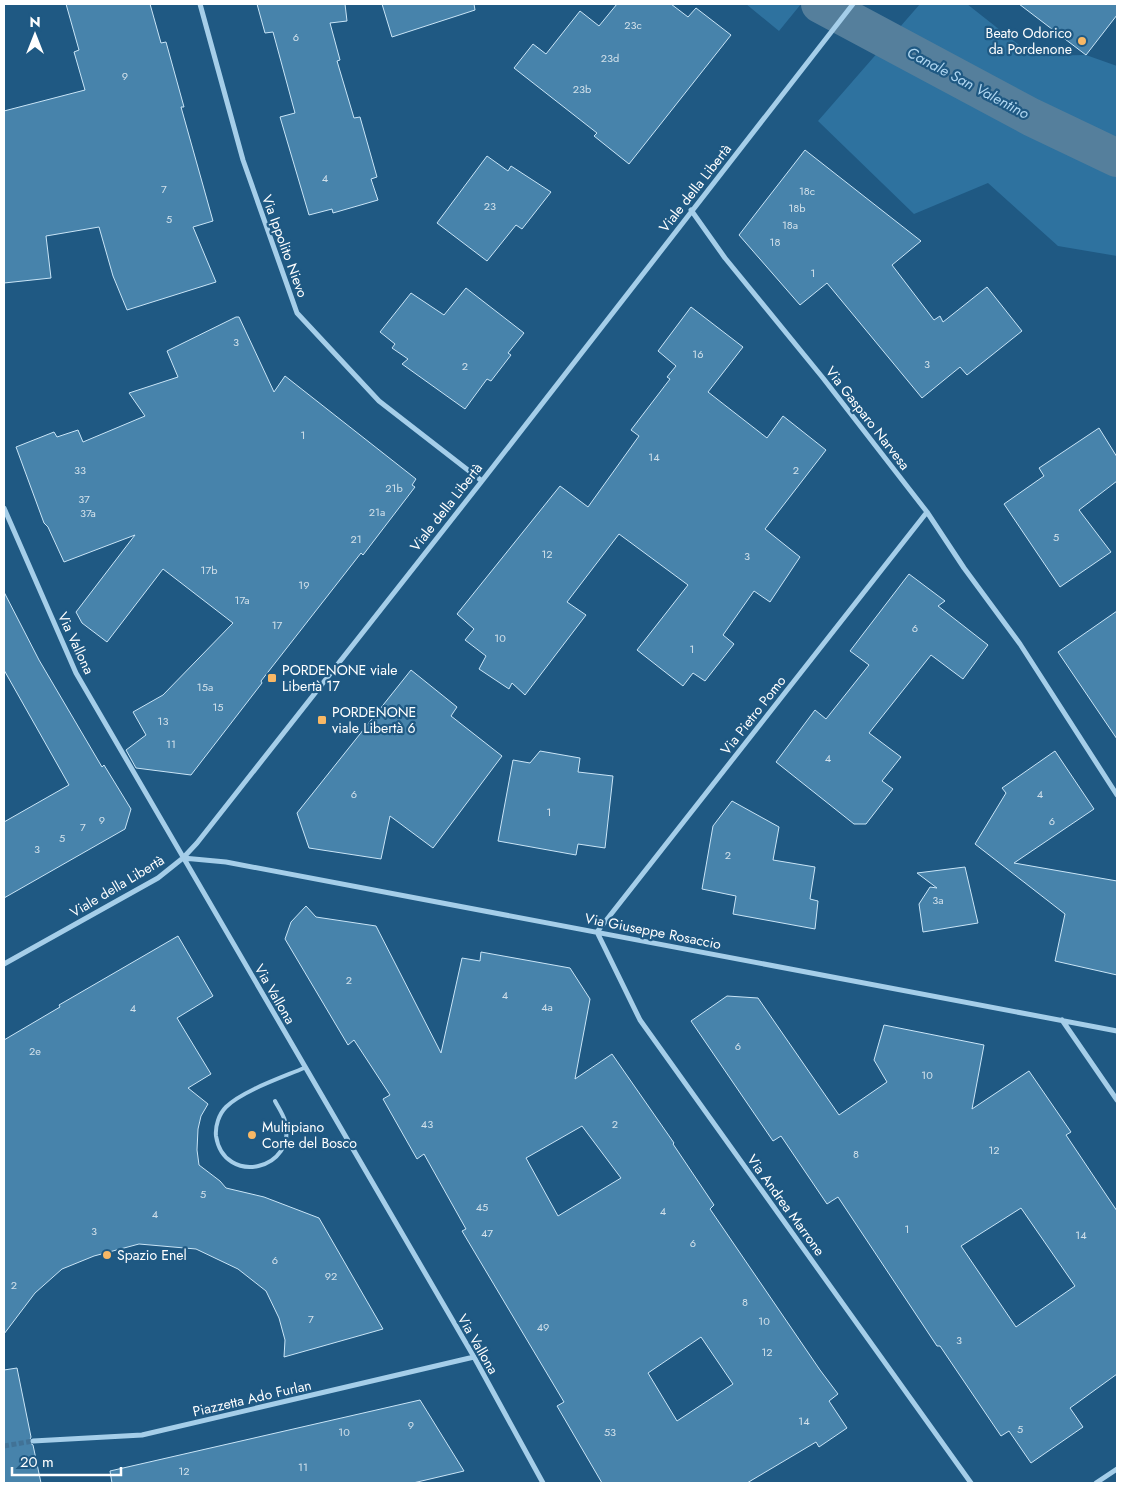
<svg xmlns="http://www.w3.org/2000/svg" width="1121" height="1487" font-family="Jost,sans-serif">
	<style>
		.green { fill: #2e729f }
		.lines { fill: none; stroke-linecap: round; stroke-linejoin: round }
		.canal { stroke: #557f9c; stroke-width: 38 }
		.building { fill: #4783ab; stroke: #c9e5f7; fill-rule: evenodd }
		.street-tunnel { stroke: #417296; stroke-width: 5; stroke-dasharray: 5 2.5; stroke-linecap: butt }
		.lane { stroke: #a5cee9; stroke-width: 4 }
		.street { stroke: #a5cee9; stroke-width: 5 }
		.poi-dot { fill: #f8b865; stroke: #1f5983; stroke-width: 2 }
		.labels { text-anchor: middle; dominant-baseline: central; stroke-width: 4.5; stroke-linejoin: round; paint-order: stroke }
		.number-label { font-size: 11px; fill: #d1e0ea }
		.poi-label { font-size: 14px; fill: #fff; stroke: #1f5983; text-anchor: start }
		.street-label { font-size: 14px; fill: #fff; stroke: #1f5983 }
		.water-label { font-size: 15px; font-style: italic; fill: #b0d7f1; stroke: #1f5983 }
	</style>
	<rect width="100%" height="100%" fill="#1f5983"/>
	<path class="green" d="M746,4h55l-22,27z
		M920,4h47l66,52 53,-1 31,11v190l-59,-10 -70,-63 -74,31 -96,-93z"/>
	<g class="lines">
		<path class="canal" d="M820,4l211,113 86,41"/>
	</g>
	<path class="building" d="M66,4h84l11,39 5,-1 18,65h-3l32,114 -20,6 23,55 -89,28 -14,-34 -14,-49 -53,9 5,42 -47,5v-172l81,-21 -11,-38 5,-2z
		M257,4h88l2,17 -17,2 10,37 -3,1 17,57 6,-1 17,60 -6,2 7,21 -45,13 -1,-4 -23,6 -29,-98 15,-4 -22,-81 -8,1z
		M382,4h92l1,6 -83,27z
		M617,4h54l17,13 8,-9 35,27 -102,129 -35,-28 3,-3 -83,-65 19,-24 13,10 34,-43 19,15z
		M1019,4h98v11l-31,40z
		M805,150l116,91 -29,24 42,55 6,-4 3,6 44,-35 35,44 -55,44 -7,-8 -38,31 -95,-115 -27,22 -61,-70z
		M487,156l21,15 3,-5 40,26 -29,37 -6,-4 -29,36 -50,-38z
		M466,288l58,45 -16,20 3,2 -20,26 -4,-2 -22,30 -63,-45 6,-5 -16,-11 3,-4 -15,-12 31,-39 33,22z
		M691,307l52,40 -35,45 59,46 16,-22 43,34 -61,79 35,28 -30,45 -16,-11 -31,44 11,9 -29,37 -12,-8 -10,13 -46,-36 51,-65 -69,-51 -52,68 19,13 -61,80 -13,-12 -3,6 -30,-20 7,-13 -21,-16 9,-11 -17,-15 103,-128 28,21 51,-71 -8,-6 39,-51 -3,-2 9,-11 -18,-15z
		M236,317h3l35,75 11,-16 131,103 -4,6 3,2 -52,68 -2,-2 -100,128 1,2 -71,92 -55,-7 -10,-18 20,-15 -13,-23 30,-17 70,-72 -70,-54 -56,73 -25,-19 -6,-11 59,-77 -71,27 -16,-35 -4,-4 -28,-76 38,-15 3,5 21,-7 5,12 62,-26 -16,-23 49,-16 -11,-26z
		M1099,428l18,29v24l-38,29 32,42 -51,35 -56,-83 40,-28 -5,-8z
		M909,574l36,27 -7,5 50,39 -25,34 -32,-24 -62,78 32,24 -19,24 11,8 -27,35h-12l-78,-62 39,-52 11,9 43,-54 -19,-14z
		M4,592l35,68 63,107 2,-2 27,44 -6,20 -121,69v-76l65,-37 -65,-115z
		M1117,611v128l-59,-87z
		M411,670l46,37 -6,9 51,40 -69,92 -43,-32 -9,43 -72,-11 -12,-35z
		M540,751l40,7 -2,14 35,4 -8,72 -27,-4 -2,11 -78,-14 15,-81 17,3z
		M1055,751l39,58 -80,54 103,18v94l-62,-14 10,-47 -90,-70 31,-51 -4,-5z
		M732,801l47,26 -6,33 42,7 -5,32 8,2 -3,28 -82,-15 3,-18 -34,-7 11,-63z
		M965,867l13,56 -55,9 -4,-28 11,-17 7,1 -20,-15z
		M306,906l10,11 60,9 65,127 21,-95 18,3 1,-9 89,16 20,31 -15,80 37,-25 62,89 -1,1 41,61 -4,4 110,161 18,24 -9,7 18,27 -28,19 -3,-5 -69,41h-145l-45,-77 7,-4 -102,-171 4,-2 -42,-75 -7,5 -34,-60 7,-4 -36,-55 -6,5 -63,-106 6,-17zM582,1126l39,52 -63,38 -32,-58zM701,1337l32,47 -56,37 -29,-48z
		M178,936l35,60 -36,22 34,56 -23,14 20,16 -7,12 -3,13 -1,21 2,15 21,16 6,7 38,9 55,21 64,111 -99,28 1,-17 -6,-22 -13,-27 -28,-22 -42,-20 -57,-5 -45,12 -32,13 -27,24 -31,41v-294l56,-33 -1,-2z
		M727,996l31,2 81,117 48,-33 -13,-22 10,-35 100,20 -12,64 57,-38 42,61 -5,3 51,76v163l-47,34 13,19 -52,36 -22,-32 -8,5 -61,-90h-3l-99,-149 -11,7 -46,-68 -8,5 -82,-120zM1021,1208l54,78 -59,41 -55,-81z
		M17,1368l14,69 -2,5 4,3 8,38h-37v-113z
		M420,1400l44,71 -51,12h-301l-2,-12z"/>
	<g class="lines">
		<path class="street-tunnel" d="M4,1446l29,-5"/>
		<path class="lane" d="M275,1101c3,6 8,13 10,20 13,49 -61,66 -69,15 -1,-10 3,-22 10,-29 16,-16 57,-30 78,-39"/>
		<path class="street" d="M200,4l43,156 54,153 82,88 103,80
			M691,210l34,48 98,120 104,134 37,56 56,76 97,151
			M4,508l72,165 398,684 69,126
			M927,512l-330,420 43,88 331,463
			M183,858l43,4 891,169
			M4,964l154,-86 25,-20 14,-15 285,-362 371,-477
			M1062,1020l55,80
			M33,1441l109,-6 332,-78
			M1096,1483l21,-14"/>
	</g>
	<g class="poi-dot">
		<circle cx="1082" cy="41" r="5"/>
		<rect x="267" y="673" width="10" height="10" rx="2.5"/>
		<rect x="317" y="715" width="10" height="10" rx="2.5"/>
		<circle cx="252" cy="1135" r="5"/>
		<circle cx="107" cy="1255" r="5"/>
	</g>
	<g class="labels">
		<g class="number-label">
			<text x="633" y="25">23c</text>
			<text x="296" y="37">6</text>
			<text x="610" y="58">23d</text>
			<text x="125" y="76">9</text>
			<text x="582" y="89">23b</text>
			<text x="325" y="178">4</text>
			<text x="164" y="189">7</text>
			<text x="807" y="191">18c</text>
			<text x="490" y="206">23</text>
			<text x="797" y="208">18b</text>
			<text x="169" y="219">5</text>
			<text x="790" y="225">18a</text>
			<text x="775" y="242">18</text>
			<text x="813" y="273">1</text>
			<text x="236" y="342">3</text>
			<text x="698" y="354">16</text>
			<text x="927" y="364">3</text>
			<text x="465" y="366">2</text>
			<text x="303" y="435">1</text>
			<text x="654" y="457">14</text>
			<text x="80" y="470">33</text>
			<text x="796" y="470">2</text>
			<text x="394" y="488">21b</text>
			<text x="84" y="499">37</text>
			<text x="377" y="512">21a</text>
			<text x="88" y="513">37a</text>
			<text x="1056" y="537">5</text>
			<text x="356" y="539">21</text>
			<text x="547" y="554">12</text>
			<text x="747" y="556">3</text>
			<text x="209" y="570">17b</text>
			<text x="304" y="585">19</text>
			<text x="242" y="600">17a</text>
			<text x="277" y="625">17</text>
			<text x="915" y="628">6</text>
			<text x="500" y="638">10</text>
			<text x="692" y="649">1</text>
			<text x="205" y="687">15a</text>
			<text x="218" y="707">15</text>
			<text x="163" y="721">13</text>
			<text x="171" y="744">11</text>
			<text x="828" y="758">4</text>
			<text x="354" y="794">6</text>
			<text x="1040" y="794">4</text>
			<text x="549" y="812">1</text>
			<text x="102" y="820">9</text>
			<text x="1052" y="821">6</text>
			<text x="83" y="827">7</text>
			<text x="62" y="838">5</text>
			<text x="37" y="849">3</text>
			<text x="728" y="855">2</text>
			<text x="938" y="900">3a</text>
			<text x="349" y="980">2</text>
			<text x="505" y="995">4</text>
			<text x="547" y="1007">4a</text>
			<text x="133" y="1008">4</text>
			<text x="738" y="1046">6</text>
			<text x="35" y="1051">2e</text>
			<text x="927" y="1075">10</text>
			<text x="427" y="1124">43</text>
			<text x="615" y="1124">2</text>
			<text x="994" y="1150">12</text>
			<text x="856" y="1154">8</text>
			<text x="203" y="1194">5</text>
			<text x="482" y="1207">45</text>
			<text x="663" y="1211">4</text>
			<text x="155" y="1214">4</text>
			<text x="907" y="1229">1</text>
			<text x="94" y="1231">3</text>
			<text x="487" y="1233">47</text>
			<text x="1081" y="1235">14</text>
			<text x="693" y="1243">6</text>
			<text x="275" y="1260">6</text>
			<text x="331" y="1276">92</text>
			<text x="14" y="1285">2</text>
			<text x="745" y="1302">8</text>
			<text x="311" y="1319">7</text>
			<text x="764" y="1321">10</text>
			<text x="543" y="1327">49</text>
			<text x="959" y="1340">3</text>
			<text x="767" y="1352">12</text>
			<text x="804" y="1421">14</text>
			<text x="411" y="1425">9</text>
			<text x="1020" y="1429">5</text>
			<text x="344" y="1432">10</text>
			<text x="610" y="1432">53</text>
			<text x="303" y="1467">11</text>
			<text x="184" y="1471">12</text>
		</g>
		<g class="poi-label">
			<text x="1072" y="33" text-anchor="end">Beato Odorico<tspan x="1072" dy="16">da Pordenone</tspan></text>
			<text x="282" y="670">PORDENONE viale<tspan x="282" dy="16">Libertà 17</tspan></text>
			<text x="332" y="712">PORDENONE<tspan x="332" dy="16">viale Libertà 6</tspan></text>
			<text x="262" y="1127">Multipiano<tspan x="262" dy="16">Corte del Bosco</tspan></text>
			<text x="117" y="1255">Spazio Enel</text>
		</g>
		<g class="street-label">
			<text transform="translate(695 188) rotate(-52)">Viale della Libertà</text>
			<text transform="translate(285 246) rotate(70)">Via Ippolito Nievo</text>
			<text transform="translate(868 418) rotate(52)">Via Gasparo Narvesa</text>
			<text transform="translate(446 507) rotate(-52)">Viale della Libertà</text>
			<text transform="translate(76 643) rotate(65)">Via Vallona</text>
			<text transform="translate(753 715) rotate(-52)">Via Pietro Pomo</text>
			<text transform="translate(117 886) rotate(-31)">Viale della Libertà</text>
			<text transform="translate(653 931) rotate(11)">Via Giuseppe Rosaccio</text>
			<text transform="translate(275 994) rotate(60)">Via Vallona</text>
			<text transform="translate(786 1205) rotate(54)">Via Andrea Marrone</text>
			<text transform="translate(478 1344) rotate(60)">Via Vallona</text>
			<text transform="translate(252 1398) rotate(-13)">Piazzetta Ado Furlan</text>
		</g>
		<g class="water-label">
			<text transform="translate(968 83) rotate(28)">Canale San Valentino</text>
		</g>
	</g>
	<rect width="1121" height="1487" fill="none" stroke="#ffffff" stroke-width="10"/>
	<g transform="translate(35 35)" stroke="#1f5983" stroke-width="4" paint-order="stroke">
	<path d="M0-4L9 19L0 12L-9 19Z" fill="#ffffff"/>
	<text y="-8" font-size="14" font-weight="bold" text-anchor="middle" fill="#ffffff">N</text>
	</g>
	<path d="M12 1467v8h109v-8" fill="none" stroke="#ffffff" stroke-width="2.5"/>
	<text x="20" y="1467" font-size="15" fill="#ffffff" stroke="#1f5983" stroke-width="4" paint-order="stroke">20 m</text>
</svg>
